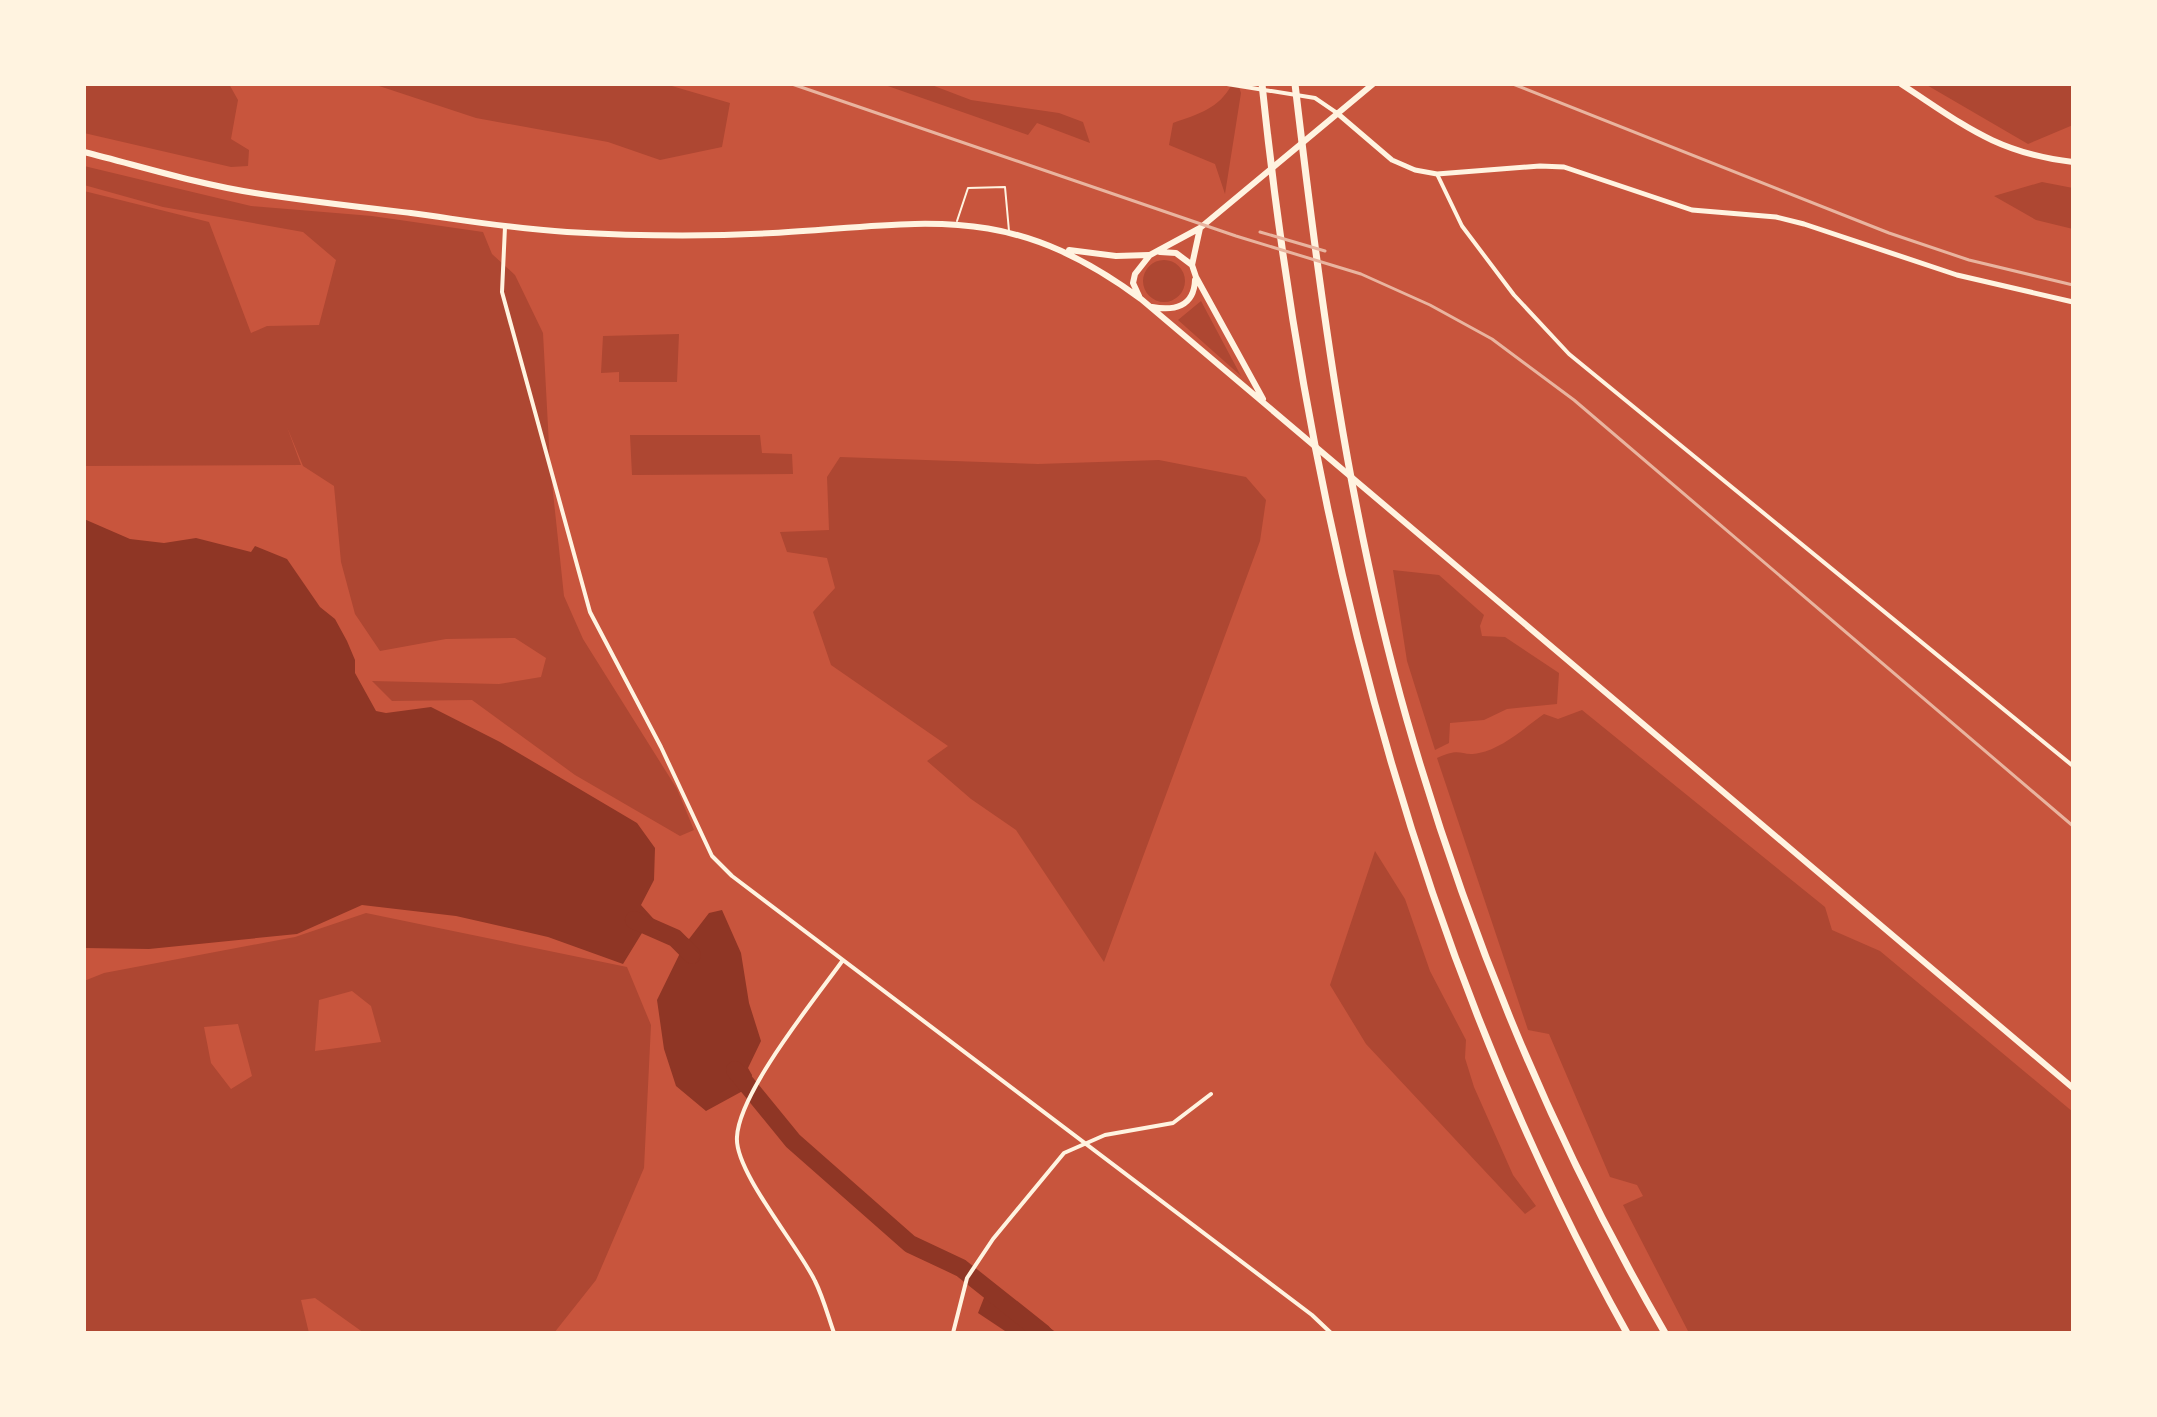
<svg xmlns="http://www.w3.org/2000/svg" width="2157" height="1417" font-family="'Golos Text',sans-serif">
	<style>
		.green { fill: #ae4732; fill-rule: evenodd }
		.water { fill: #8f3625 }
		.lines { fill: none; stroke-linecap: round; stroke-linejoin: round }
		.river { stroke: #8f3625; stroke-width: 18 }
		.service { stroke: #fff3e0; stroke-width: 2 }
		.minor { stroke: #fff3e0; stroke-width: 4 }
		.tertiary { stroke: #fff3e0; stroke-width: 5 }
		.secondary { stroke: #fff3e0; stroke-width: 6 }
		.trunk { stroke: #fff3e0; stroke-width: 7 }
		.rail { stroke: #e9b49f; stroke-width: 3 }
	</style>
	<rect width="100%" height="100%" fill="#c8553d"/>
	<path class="green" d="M84,84h145l9,16 -7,39 18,11 -1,16 -17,1 -147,-34z
		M373,84h292l65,19 -8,44 -62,13 -52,-18 -132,-24z
		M882,84h47l42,16 88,13 24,9 7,21 -53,-20 -9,12z
		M1232,84h6l3,9 -16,101 -10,-30 -46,-19 4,-22c25,-9 46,-14 59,-39z
		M1925,84h148v41l-45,19z
		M84,166l167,40 121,10 111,16 9,22 23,21 28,58 7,131 14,132 19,43 94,150 17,41 -14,6 -105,-61 -103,-75 -80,1 -20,-20 127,3 42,-7 5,-19 -31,-20 -69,1 -66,12 -25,-37 -14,-52 -7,-76 -31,-20 -16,-39 14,38 -217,1v-275l125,31 42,111 16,-7 52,-1 17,-65 -33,-28 -140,-25 -79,-22z
		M2042,182l31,6v41l-37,-9 -42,-24z
		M1143 281a21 21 0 1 1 42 0a21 21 0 1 1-42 0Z
		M1201,301l40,75 -63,-56z
		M679,334l-2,48h-58v-10l-18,1 2,-37z
		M630,435h130l2,18 30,1 1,20 -161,1z
		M840,457l198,7 121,-4 87,17 20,23 -6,41 -156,421 -88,-132 -45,-31 -44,-38 21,-15 -117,-81 -18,-53 22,-24 -8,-30 -40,-6 -7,-20 49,-2 -2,-53z
		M1393,570l46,5 45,40 -4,11 2,10 23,1 54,36 -2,31 -50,5 -23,11 -34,3 -1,20 -14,7 -28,-89z
		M1582,710l243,197 7,23 48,21 193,161v221h-384l-66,-128 20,-9 -6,-11 -27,-8 -61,-143 -21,-4 -91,-272c25,-12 23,-1 42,-5 24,-5 45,-25 65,-39l14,5z
		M1375,851l30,48 25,72 36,69 -1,18 9,29 39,88 23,31 -11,8 -159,-170 -36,-59z
		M366,913l261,54 24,58 -7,143 -48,112 -42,53h-190l-49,-35 -14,2 8,33h-225v-352l20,-8 191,-36zM352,991l19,15 10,36 -66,9 4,-51zM238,1024l14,52 -21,13 -20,-26 -7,-36z"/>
	<path class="water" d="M84,519l46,20 34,4 32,-5 55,14 4,-6 32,13 33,48 15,12 12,22 8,19v13l21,38 10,2 45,-6 69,35 137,81 18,25 -1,32 -13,25 19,21 -7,8 -11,-1 -19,31 -75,-27 -92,-21 -94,-11 -65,29 -148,15 -65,-1z
		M722,910l19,43 8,50 12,38 -13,27 4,7 -2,12 -44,24 -30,-25 -12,-37 -7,-49 24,-49 -6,-13 3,-4 11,5 20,-26z
		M989,1285l68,48h-49l-30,-20z"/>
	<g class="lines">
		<path class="river" d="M634,920l41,18 17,17
			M735,1070l58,71 117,103 51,24 82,65"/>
		<path class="service" d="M957,221l11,-33 37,-1 4,44"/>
		<path class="minor" d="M1227,84l88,14 22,15
			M1437,174l25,52 52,69 55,59 504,412
			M505,227l-3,65 88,320 71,135 51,109 20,20 580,439 19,18
			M834,1333c-6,-17 -11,-36 -19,-52 -16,-34 -81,-110 -78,-144 2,-45 78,-138 106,-177
			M953,1333l14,-55 26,-39 71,-86 41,-18 68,-12 38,-29"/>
		<path class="tertiary" d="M1337,113l55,47 23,10 22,4 103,-8 24,1 128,43 84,7 28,7 153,51 116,27"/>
		<path class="secondary" d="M1901,84c63,41 95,69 172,78
			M84,152c56,14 113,32 171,41 51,8 104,14 156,20 52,7 103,16 156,19 68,4 137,5 206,1 154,-9 234,-33 368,66l932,789
			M1200,228l-8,37 4,12 67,122
			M1069,250l47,6 33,-1
			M1160,252l16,1 16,12
			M1139,296l-6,-13 2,-9 15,-19 50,-27 173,-144
			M1152,307c22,4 42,0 43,-27"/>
		<path class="trunk" d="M1262,84c45,434 151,866 365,1249
			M1295,84c25,214 53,429 112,636 61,213 147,422 258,613"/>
		<path class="rail" d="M792,84l444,152 125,38 69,31 62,34 82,61 499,426
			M1513,84l376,149 80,27 104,25
			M1260,232l65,19"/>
	</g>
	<rect width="2157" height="1417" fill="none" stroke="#fff3e0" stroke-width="172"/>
</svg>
